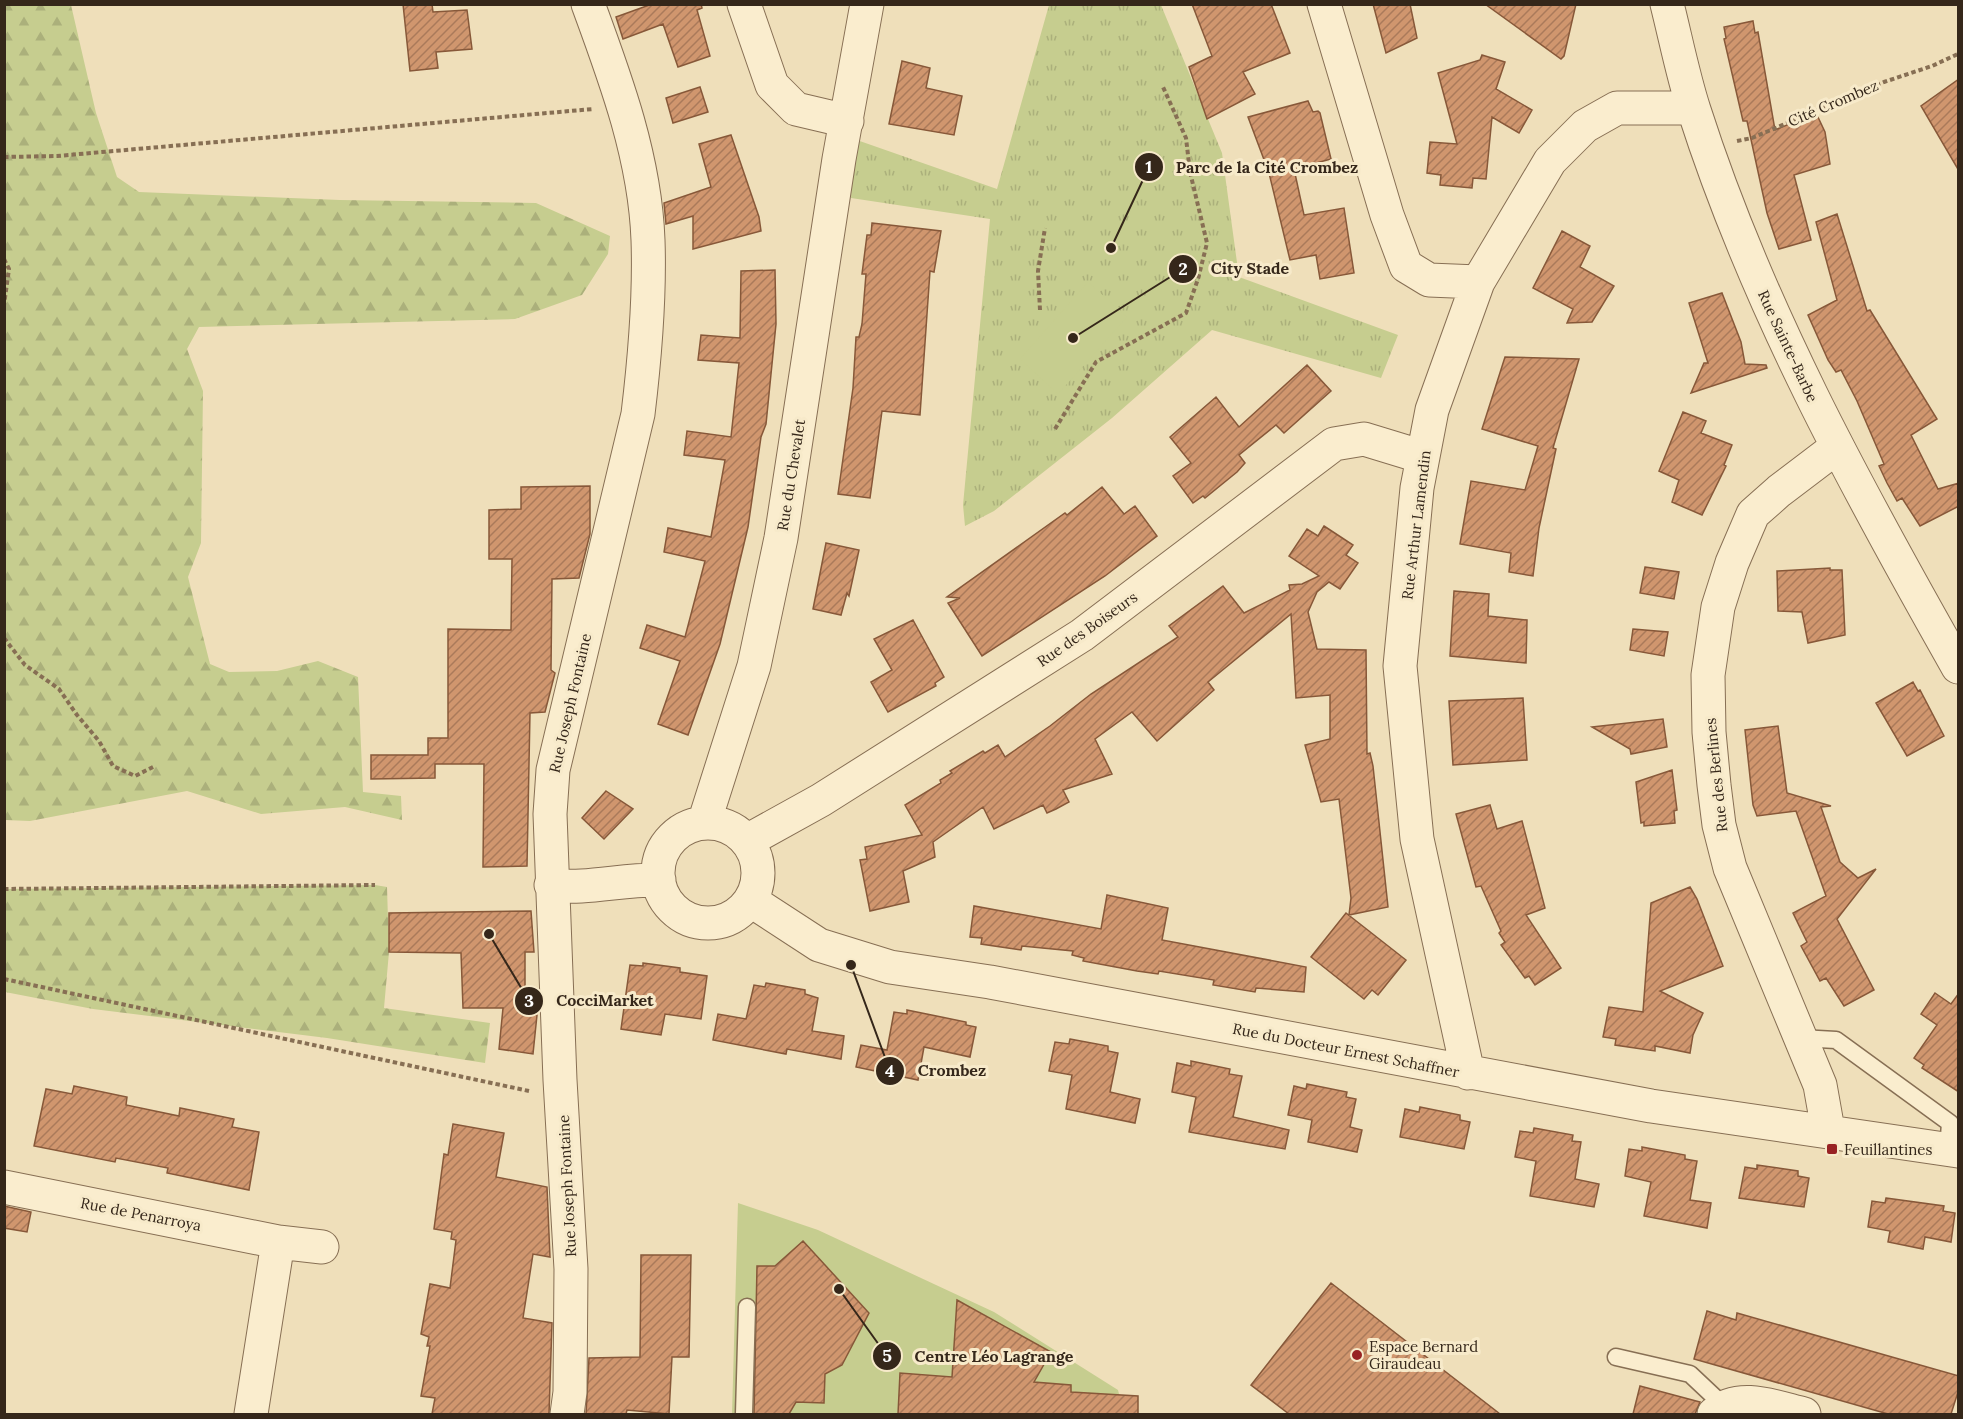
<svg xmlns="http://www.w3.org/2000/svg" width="1963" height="1419" font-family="Lora,serif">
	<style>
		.grass { fill: url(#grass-tufts) }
		.forest { fill: url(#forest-firs) }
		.garden { fill: #c6cd8f }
		.building { fill: url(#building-hatch); stroke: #875839; stroke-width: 1.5 }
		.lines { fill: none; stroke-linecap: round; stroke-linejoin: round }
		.lane-casing { stroke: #876f54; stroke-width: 19 }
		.street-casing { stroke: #876f54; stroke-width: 35 }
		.path { stroke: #876f54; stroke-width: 4; stroke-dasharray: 4.5 3; stroke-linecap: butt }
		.lane { stroke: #faedce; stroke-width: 16 }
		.street { stroke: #faedce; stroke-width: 33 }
		.poi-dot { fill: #982223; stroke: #f7eaca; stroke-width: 2 }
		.labels { text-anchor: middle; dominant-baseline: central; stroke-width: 6; stroke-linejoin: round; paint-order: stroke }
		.street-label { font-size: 15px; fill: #35271a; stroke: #f7eaca }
		.poi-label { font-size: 15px; fill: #35271a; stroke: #f7eaca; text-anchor: start }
		.leader { fill: none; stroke: #35271a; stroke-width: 2 }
		.callout-dot { fill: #35271a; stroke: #f7eaca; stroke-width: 2 }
		.mark-label { font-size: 18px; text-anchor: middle; font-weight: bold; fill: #fff }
		.callout-label { font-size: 16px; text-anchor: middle; font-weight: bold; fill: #35271a; stroke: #f7eaca; stroke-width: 6; stroke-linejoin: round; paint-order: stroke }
	</style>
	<defs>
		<pattern id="grass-tufts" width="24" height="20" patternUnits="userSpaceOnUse" patternTransform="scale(1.5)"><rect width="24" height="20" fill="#c6cd8f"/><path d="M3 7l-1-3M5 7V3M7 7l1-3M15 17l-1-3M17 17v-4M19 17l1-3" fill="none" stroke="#abb07b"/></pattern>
		<pattern id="forest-firs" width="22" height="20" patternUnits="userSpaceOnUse" patternTransform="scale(1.5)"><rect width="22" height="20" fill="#c6cd8f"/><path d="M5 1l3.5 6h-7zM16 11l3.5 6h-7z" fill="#abb07b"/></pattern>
		<pattern id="building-hatch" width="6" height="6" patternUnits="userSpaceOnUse" patternTransform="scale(1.5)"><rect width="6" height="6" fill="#d0966e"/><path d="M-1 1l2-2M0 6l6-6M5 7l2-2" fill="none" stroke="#aa7a5a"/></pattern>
	</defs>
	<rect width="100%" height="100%" fill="#efdfba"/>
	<path class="grass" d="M1049,5h112l61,148 17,124 159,58 -17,43 -169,-48 -100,88 -118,93 -29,15 -2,-21 27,-286 -139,-21 3,-59 143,50z"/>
	<path class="forest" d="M5,4l66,1 25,108 21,64 22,15 201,8 196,3 74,33 -2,18 -26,41 -67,24 -316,8 -12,22 16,42 -2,152 -13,34 22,87 19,8 48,-1 41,-10 40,16 5,115 38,4 1,24 -57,-13 -84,7 -74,-23 -157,30 -25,-1z
		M375,885l12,2 2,65 -5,56 106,15 -5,40 -158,-25 -234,-29 -88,-17 -1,-103z"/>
	<path class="garden" d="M1088,282l39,35 -69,77 -38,-35z
		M738,1203l80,27 176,82 124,78 6,24h-392z"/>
	<path class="building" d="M403,4h29l1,8 34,-2 5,39 -36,3 2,16 -28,3z
		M652,4h49l1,4 -5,2 13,46 -32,11 -15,-43 -40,15 -7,-22z
		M1192,4h79l19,49 -47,19 12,22 -48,25 -18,-52 23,-11z
		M1373,4h37l7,34 -31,15z
		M1485,4h91l-12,52 -3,3z
		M1753,21l2,12 3,-1 17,98 41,-17 9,19 5,32 -36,11 17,65 -32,9 -12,-36 -20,-92h-4l-19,-82 2,-1 -2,-11z
		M1482,55l23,7 -9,27 36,21 -13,23 -27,-16 -6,62 -13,-1 -1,10 -32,-3 1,-10 -14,-2 3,-31 27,2 -19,-71 42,-13z
		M902,61l28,7 -4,20 36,8 -8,39 -65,-11z
		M1959,79v92l-38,-65z
		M700,87l8,25 -35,11 -7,-25z
		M1308,101l5,11 5,-1 2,2 11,46 -37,10 10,46 40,-7 10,65 -34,6 -4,-24 -26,5 -21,-87 -21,-56z
		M731,135l28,82 2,14 -68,18v-33l-27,8 -2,-21 47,-16 -12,-43z
		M1837,214l30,97 3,-1 67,109 -26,16 27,54 21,-6v23l-39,20 -18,-28 -5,3 -10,-18 -8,-17 5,-2 -27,-63 -16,-31 -5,2 -8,-12 -20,-45 29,-15 -21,-78z
		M872,223l69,8 -7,41 -4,-1 -10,144 -38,-4 -12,87 -32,-4 15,-106 3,-51h3l3,-13 4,-50h-4l5,-39h4z
		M1562,231l28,15 -10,21 34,19 -22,36 -25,1 6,-14 -40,-21z
		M775,270l1,54 -10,100 -5,13 -13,90 -28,117 -32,91 -30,-11 22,-63 -40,-13 7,-23 38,12 20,-76 -41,-9 4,-24 43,9 14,-77 -41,-5 3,-24 44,6 8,-74 -41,-3 3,-25 39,3 1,-67z
		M1722,293l19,49 4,22 21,1 1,3 -76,25 13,-30h4l-19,-60z
		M1505,357l74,2 -26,89 3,1 -17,79 -6,48 -24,-4 2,-19 -51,-9 11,-63 54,9 13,-44 -56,-17z
		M1307,365l24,26 -47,42 -8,-8 -37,30 6,8 -8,9 -32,26 -2,-2 -10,7 -20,-27 18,-13 -21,-26 46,-40 23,30z
		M1683,412l23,9 -5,12 31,12 -8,20 2,1 -24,49 -30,-13 7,-22 -20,-9z
		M590,486v48l-11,44 -27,1 -1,91 4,3 -10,39 -15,1 -3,153 -44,1 1,-103h-49v14l-64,1v-24h57v-17h20v-109l63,1 1,-71h-23v-49l32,-1v-22z
		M1102,487l22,27 11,-8 22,30 -52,40 -123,80 -34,-53 12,-5 -13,-1 118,-84 2,2z
		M1324,526l29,19 -7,10 12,8 -18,26 -11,-7 -12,10 -9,20 9,37 49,1 1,104 3,-1 3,13 15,141 -39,8 2,-17 -12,-99 -18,3 -16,-57 25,-6v-44l-34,3 -5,-84 -83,68 6,8 -57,51 -25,-29 -37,27 17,35 -49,16 6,12 -13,7 -9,4 -4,-8 -49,24 -11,-22 -50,35 2,15 -32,14 6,31 -39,9 -10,-51 7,-1 -2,-12 57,-12 -17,-30 36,-22 -1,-3 12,-7 -2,-2 33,-20 2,2 13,-8 7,12 45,-31 41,-32 87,-57 -9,-11 54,-40 21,27 46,-23 -1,-5 13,-1 17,-8 -30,-20 18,-27 11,7z
		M826,543l33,7 -10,46 -2,-3 -6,22 -28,-6z
		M1645,567l34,5 -5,27 -34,-6z
		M1830,568v2h12l3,65 -37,8 -6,-31 -24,-1 -1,-40z
		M1454,591l35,3 -1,22 39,4 -1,43 -76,-7z
		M913,620l31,57 -9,6 1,3 -48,26 -17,-30 21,-12 -18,-31z
		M1633,629l35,3 -4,24 -34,-6z
		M1913,682l5,9 2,-1 24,46 -37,20 -31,-53z
		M1523,698l4,62 -74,5 -4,-64z
		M1663,719l4,28 -36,7 -1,-5 -38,-22z
		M1778,726l9,67 44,13 -10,1 19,55 18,16 18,-9 -39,50 37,71 -30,16 -18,-28 -6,3 -19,-35 6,-4 -14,-29 33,-17 -30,-85 -39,5 -4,-11 -8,-75z
		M1672,770l5,40 -3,1 1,12 -31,3v-4l-3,1 -5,-41z
		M606,791l27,18 -29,30 -22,-21z
		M1490,805l7,24 25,-8 23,87 -19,7 35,53 -26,17 -6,-9 -4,2 -24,-33 4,-3 -6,-9 2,-2 -20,-45 -5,1 -20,-73z
		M1690,887l7,12 26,67 -63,25 43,22 -10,22 -3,18 -35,-7v5l-40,-6 1,-6 -13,-2 6,-30 34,5 8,-109z
		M1107,895l61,13 -6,32 144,27 -2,25 -48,-4 -1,4 -42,-7 1,-5 -55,-9 -1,3 -21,-3 -54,-10 1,-3 -12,-3 1,-4 -51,-5 -1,4 -40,-6 1,-6 -12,-1 4,-31 127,23z
		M531,911l3,41h-9v61l12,2 -4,39 -34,-5 4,-41h-40l-2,-55 -72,-1v-39z
		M1346,913l60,47 -28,35 -6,-5 -8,9 -53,-42z
		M643,963l37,5v4l27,4 -6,43 -36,-5 -4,21 -40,-6 9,-64 13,1z
		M766,983l39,7v4l13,4 -6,33 32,5 -3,23 -54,-10 -1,5 -73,-14 5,-26 28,5 8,-34 11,2z
		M1935,993l16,11 8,-11v99l-37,-24 2,-3 -10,-7 23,-33 -16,-11z
		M907,1010l59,12v3l10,2 -6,30 -46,-10 -6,33 -62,-13 5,-22 26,5 7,-38 13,2z
		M1070,1039l38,7v5l10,2 -8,39 30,7 -5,24 -69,-14 6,-34 -23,-4 6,-29 14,2z
		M1191,1061l39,8 -1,5 13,2 -9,41 56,13 -4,19 -96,-17 7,-35 -24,-5 5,-29 14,3z
		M1307,1084l40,8 -1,5 10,2 -6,28 12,3 -5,22 -49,-10 4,-22 -24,-5 6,-29 12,3z
		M74,1086l53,11 -1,8 53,11 1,-8 54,11 -2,8 27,5 -10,58 -82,-17 1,-5 -52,-10 -1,4 -81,-16 12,-57 26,5z
		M1420,1107l40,8v5l10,2 -6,27 -64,-12 5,-28 14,3z
		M453,1124l51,9 -8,44 51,10 3,70 -17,-3 -10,64 29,5 -3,91h-117l3,-16 -14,-2 9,-50h-3l2,-9 -8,-3 9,-50 20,4 6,-48 -5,-1 1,-7 -18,-3 10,-75 4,1z
		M1534,1128l39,7 -1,6 9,1 -6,37 24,5 -5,23 -64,-11 6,-35 -21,-4 5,-26 13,2z
		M1642,1147l43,8v4l12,2 -7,39 21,3 -4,25 -63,-12 7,-34 -26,-6 4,-27 13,2z
		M1757,1165l41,6v5l11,2 -5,29 -65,-9 6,-31 12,2z
		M1886,1198l58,8 -1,5 12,2 -4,29 -26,-5 -2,12 -35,-7 2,-11 -22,-4 4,-26 13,2z
		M4,1206l27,6 -4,20 -23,-4z
		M803,1241l66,72 -27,52 -17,9 -1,29 -28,-1 -7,12h-35l3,-148h18z
		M641,1255h50l-2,102h-17l-3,57 -42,-4 -1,4h-40l3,-56 51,-1z
		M1331,1283l169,131h-211l-38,-29z
		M957,1300l94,52 -17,30 37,3v7l67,4v18h-240l2,-41 52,4z
		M1707,1311l29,9 1,-7 222,63v13l-8,25h-63l-194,-55z
		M1640,1386l60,16 -5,12h-62z"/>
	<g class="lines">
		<g class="lane-casing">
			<path id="lane" d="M1800,1038l36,2 114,83 -2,27
				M1616,1357l74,17 34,32
				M744,1414l3,-107"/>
		</g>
		<g class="street-casing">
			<path id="street" d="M744,4l28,81 24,24 51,12
				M1324,4l63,211 19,51 23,14 49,2
				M1667,4c9,36 16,72 27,106 63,197 162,377 264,557
				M704,823l50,-157 27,-128 58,-379 28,-155
				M658 873a50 50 0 1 1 100 0a50 50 0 1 1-100 0Z
				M747,841l74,-41 261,-165 252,-191 30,-5 59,18
				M551,885c35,5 72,-6 108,-5
				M750,900l69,45 71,22 100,15 661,124 307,45
				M1468,1073l-51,-234 -17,-173 17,-178 15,-78 46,-128 72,-121 35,-35 32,-18h76
				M1828,1130l-8,-45 -90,-217 -11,-43 -5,-40 -5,-53 -1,-57 10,-68 14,-44 21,-49 26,-23 58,-44
				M4,1187l274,55 -27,172
				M278,1242l44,5
				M567,1414l3,-22 1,-123 -11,-189 -10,-266 3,-44 85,-356c7,-58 12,-117 10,-174 -3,-82 -32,-160 -60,-236
				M1714,1414c25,-22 61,-7 90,0"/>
		</g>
		<path class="path" d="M1737,141l15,-3 132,-56 48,-16 26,-12
			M4,157l53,-1 536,-47
			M4,259l5,10 -5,36
			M1040,310l-2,-39 7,-43
			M1055,429l41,-67 90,-49 12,-34 9,-36 -17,-71 -4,-34 -23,-51
			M4,638l21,27 34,24 18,26 22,26 14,25 22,10 20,-10
			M4,889l371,-4
			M4,979l525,112"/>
		<use href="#lane" class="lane"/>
		<use href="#street" class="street"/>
	</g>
	<g class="poi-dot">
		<rect x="1826" y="1143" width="12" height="12" rx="3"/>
		<circle cx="1357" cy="1355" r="6"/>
	</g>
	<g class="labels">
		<g class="street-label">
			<text transform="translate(1833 103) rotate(-23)">Cité Crombez</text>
			<text transform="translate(1788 346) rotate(65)">Rue Sainte-Barbe</text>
			<text transform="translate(791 475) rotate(-81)">Rue du Chevalet</text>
			<text transform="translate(1416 525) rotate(-83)">Rue Arthur Lamendin</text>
			<text transform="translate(1087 629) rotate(-35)">Rue des Boiseurs</text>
			<text transform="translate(570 703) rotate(-77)">Rue Joseph Fontaine</text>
			<text transform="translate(1716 775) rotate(-96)">Rue des Berlines</text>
			<text transform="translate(1346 1050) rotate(11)">Rue du Docteur Ernest Schaffner</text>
			<text transform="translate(567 1186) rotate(-93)">Rue Joseph Fontaine</text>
			<text transform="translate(141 1214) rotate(11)">Rue de Penarroya</text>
		</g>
		<g class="poi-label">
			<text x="1844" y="1149">Feuillantines</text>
			<text x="1369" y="1346">Espace Bernard<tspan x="1369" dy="17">Giraudeau</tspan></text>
		</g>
	</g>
	<path class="leader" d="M1111 248L1149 167M1073 338L1183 269M489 934L529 1001M851 965L890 1071M839 1289L887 1356"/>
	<g class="callout-dot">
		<circle cx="1111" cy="248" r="6"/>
		<circle cx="1073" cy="338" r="6"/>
		<circle cx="489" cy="934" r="6"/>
		<circle cx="851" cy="965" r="6"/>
		<circle cx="839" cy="1289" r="6"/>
		<circle cx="1149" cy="167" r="15"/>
		<circle cx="1183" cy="269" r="15"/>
		<circle cx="529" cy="1001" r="15"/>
		<circle cx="890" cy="1071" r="15"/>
		<circle cx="887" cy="1356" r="15"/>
	</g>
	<g class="mark-label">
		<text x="1149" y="173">1</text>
		<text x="1183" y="275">2</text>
		<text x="529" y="1007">3</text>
		<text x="890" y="1077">4</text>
		<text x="887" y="1362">5</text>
	</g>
	<g class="callout-label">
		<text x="1267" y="173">Parc de la Cité Crombez</text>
		<text x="1250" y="274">City Stade</text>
		<text x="605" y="1006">CocciMarket</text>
		<text x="952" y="1076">Crombez</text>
		<text x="994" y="1362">Centre Léo Lagrange</text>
	</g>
	<rect width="1963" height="1419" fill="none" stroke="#35271a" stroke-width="12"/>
</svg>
